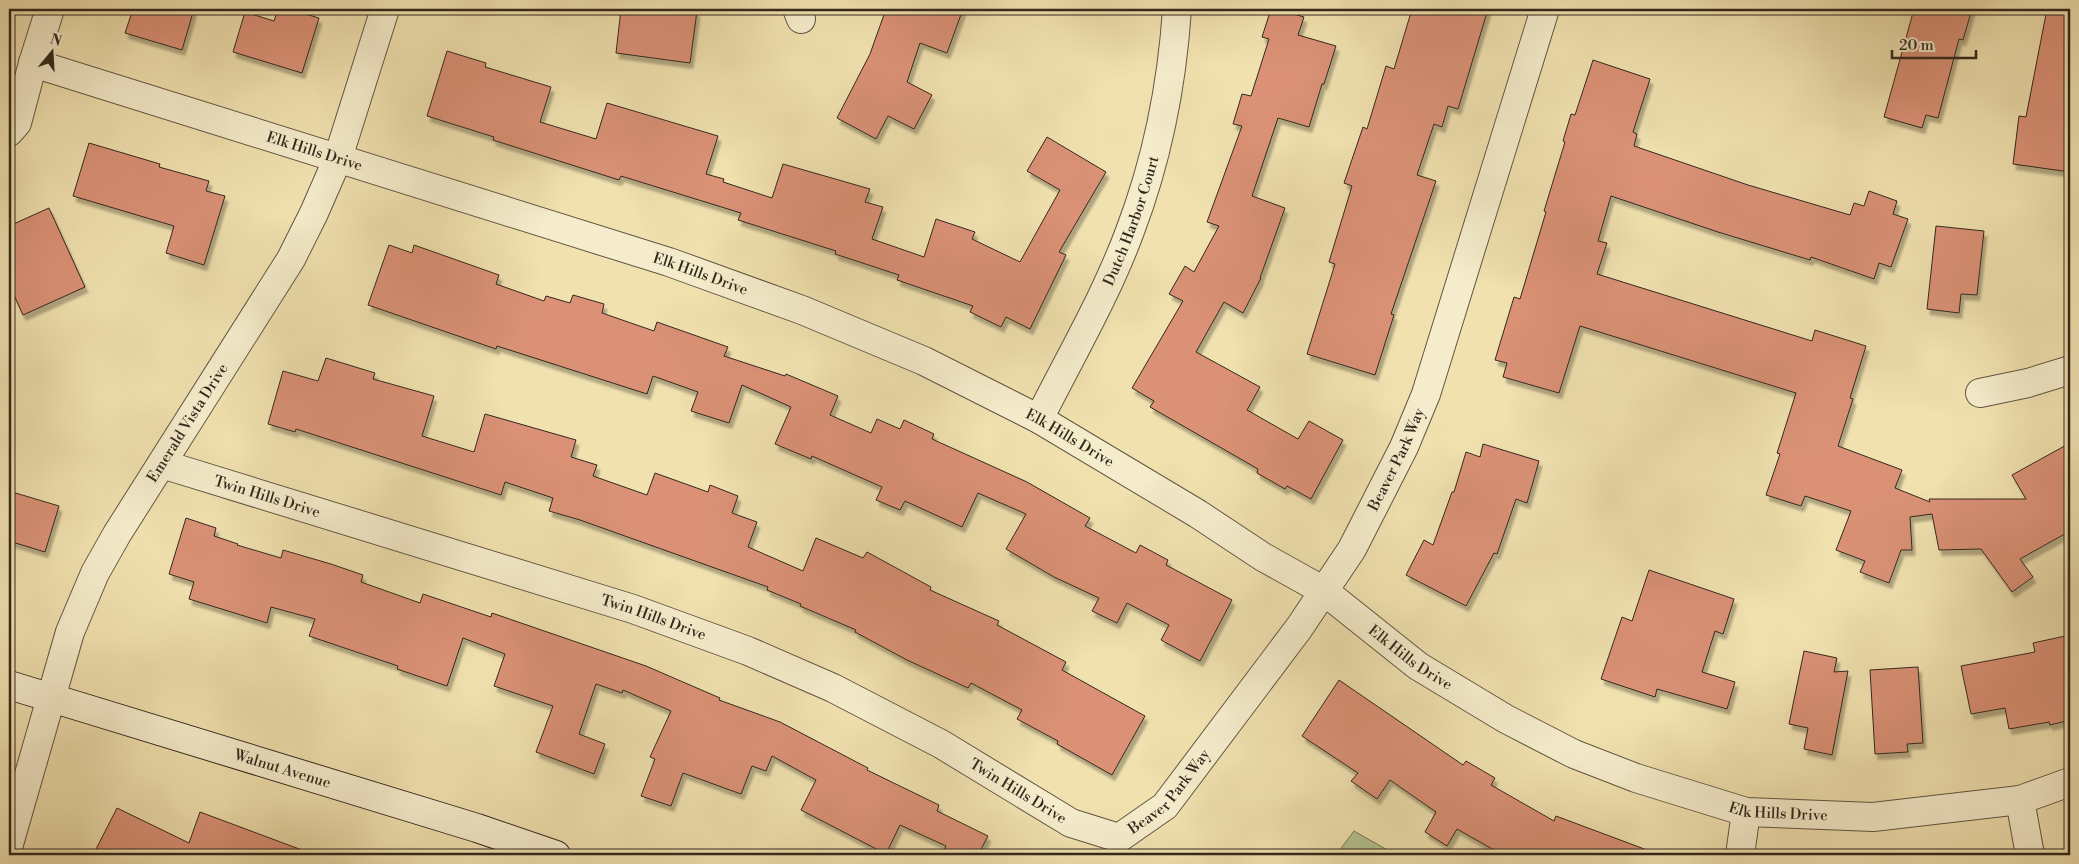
<svg xmlns="http://www.w3.org/2000/svg" width="2079" height="864" font-family="'Libre Bodoni',serif">
	<style>
		.green { fill: #b3c490; stroke: #737656 }
		.building { fill: #da9176; stroke: #33281d; filter: url(#shadow) }
		.lines { fill: none; stroke-linecap: round; stroke-linejoin: round }
		.street-casing { stroke: #625642; stroke-width: 30 }
		.secondary-casing { stroke: #33281d; stroke-width: 30 }
		.street { stroke: #f5eccb; stroke-width: 28 }
		.secondary { stroke: #f5eccb; stroke-width: 28 }
		.labels { text-anchor: middle; dominant-baseline: central; stroke-width: 5; stroke-linejoin: round; paint-order: stroke }
		.street-label { font-size: 15px; fill: #33281d; stroke: #f5eccb }
	</style>
	<defs>
		<filter id="shadow"><feDropShadow dx="3" dy="5.5" stdDeviation="1" flood-color="#0004"/></filter>
	</defs>
	<rect width="100%" height="100%" fill="#f0e1af"/>
	<filter id="stains"><feTurbulence type="fractalNoise" baseFrequency=".004" numOctaves="4"/><feColorMatrix values="0 0 0 0 .2 0 0 0 0 .09 0 0 0 0 .02 0 0 0 .5 -.17"/></filter>
	<radialGradient id="worn" r=".72"><stop offset=".6" stop-color="#630" stop-opacity="0"/><stop offset="1" stop-color="#630" stop-opacity=".3"/></radialGradient>
	<path class="green" d="M1354,831l42,24h-60z"/>
	<path class="building" d="M133,9h61l-12,41 -57,-17z
		M278,9h10l31,9 -17,55 -69,-21 12,-40 29,9z
		M621,9h61l15,2 -7,52 -74,-10z
		M886,9h77l-16,44 -27,-10 -13,39 25,13 -18,34 -26,-13 -12,23 -39,-21 33,-64z
		M1271,9h6l27,8 -6,18 38,11 -12,38h-2l-13,43 -31,-9 -26,78 33,12 -25,70h1l-18,35 -19,-11 -28,50 64,35 -13,23 51,29 11,-18 34,19 -32,59 -24,-13 -2,3 -28,-16 1,-4 -108,-62 4,-6 -22,-13 51,-87 -14,-7 16,-28 9,6 25,-46 -12,-4 35,-96 -9,-2 9,-30 9,2 18,-57 -7,-2z
		M1412,9h76l-30,100 -10,-3 -6,21 -8,-3 -17,51 19,6 -45,133 3,1 -19,60 -68,-21 28,-90 -6,-2 23,-76 -8,-3 19,-56 4,2 19,-63 8,3z
		M1914,9h58l-9,31 -4,-1 -21,79 -12,-3 -4,13 -38,-11z
		M2047,9h23v163l-57,-8 6,-48 7,1z
		M447,51l39,12 -1,4 66,20 -11,35 56,17 11,-36 111,33 -12,38 18,5 -1,3 49,16 11,-34 87,25 -5,13 18,5 -11,32 52,18 12,-38 39,13 -3,7 48,23 40,-72 -33,-19 20,-34 59,35 -47,80 7,3 -36,74 -24,-12 -5,10 -31,-15 3,-6 -76,-26 2,-5 -64,-21 1,-3 -98,-31 3,-7 -120,-37 -2,4 -126,-40 1,-3 -67,-21z
		M1593,60l57,19 -17,53 4,2 -3,12 114,39 102,30 4,-12 10,3 5,-15 28,10 -4,13 15,5 -17,48 -12,-4 -5,16 -63,-22 -1,3 -92,-28 -107,-36 -13,45 9,2 -10,31 215,67 3,-11 51,16 -16,52 3,1 -15,47 64,24 -7,18 35,14 -1,-3h97l-14,-24 58,-32v88l-50,28 13,18 -21,15 -31,-43 -42,1 -7,-36 -22,3 2,33h-11l-12,33 -29,-11 5,-11 -29,-11 15,-39 -46,-15 -4,10 -35,-11 14,-41 -3,-1 19,-60 -216,-67 -21,67 -56,-16 4,-14 -12,-3 19,-63 6,2 26,-87 -2,-1 21,-69 -2,-1 8,-27 4,1z
		M89,143l71,21 -1,3 50,14 -3,10 19,5 -21,69 -38,-12 8,-27 -101,-30z
		M49,208l36,79 -62,28 -14,-31v-58z
		M1936,226l48,5 -7,64 -16,-1 -2,19 -32,-4z
		M389,245l23,8 2,-8 85,30 -3,9 48,17 2,-5 24,7 3,-8 31,9 -2,9 52,18 3,-9 71,25 -4,9 61,20 1,-2 52,22 -8,19 41,18 6,-14 23,10 4,-9 30,14 -2,5 95,43 63,36 -5,8 51,27 4,-8 28,15 -2,5 66,35 -32,61 -39,-21 8,-15 -42,-22 -10,20 -25,-12 7,-13 -45,-21 -48,-28 20,-35 -48,-21 -16,34 -57,-26 -5,9 -24,-10 6,-13 -70,-31 -1,3 -36,-15 16,-37 -49,-22 -13,38 -38,-12 7,-19 -45,-16 -6,18 -150,-48 -1,3 -128,-44z
		M326,358l49,15 -2,6 61,17 -12,40 52,16 11,-38 91,26 -5,17 26,8 -4,11 54,19 8,-22 53,19 2,-7 28,11 -6,17 25,9 -9,25 55,24 13,-33 47,20 4,-6 64,35 -1,3 69,31 -2,4 69,37 -4,8 83,46 -33,59 -55,-31 1,-3 -41,-22 5,-9 -51,-27 -3,5 -61,-28 -52,-28 1,-2 -56,-24 1,-2 -34,-14 1,-3 -188,-67 -31,-9 4,-13 -48,-16 -4,13 -205,-66 -1,3 -27,-8 15,-53 35,10z
		M1483,444l56,17 -12,42 -11,-4 -19,55 -3,-1 -28,53 -60,-31 18,-35 9,5 19,-53h2l12,-40 14,5z
		M9,491l50,15 -14,46 -36,-11z
		M186,518l30,10 -2,8 24,8 -1,1 44,13 2,-8 48,14 32,11 -2,7 59,21 3,-9 68,23 1,-4 154,53 74,32 -1,2 61,22 88,46 -1,2 72,35 -2,6 51,25 -10,19h-37l5,-9 -46,-21 -14,29 -85,-44 15,-30 -44,-24 -6,15 -14,-5 -11,28 -58,-21 -12,33 -30,-10 14,-37 -5,-2 21,-46 -48,-21 -1,3 -26,-9 -17,50 26,10 -11,30 -58,-22 17,-46 -59,-20 11,-32 -42,-16 -16,48 -50,-17 1,-3 -89,-30 6,-17 -44,-12 -4,16 -78,-24 5,-17 -25,-8z
		M1649,570l85,29 -11,35 -8,-3 -13,41 33,10 -8,27 -70,-20 -2,8 -54,-18 21,-62 10,4z
		M2070,635v85l-20,5 -1,-3 -40,7 -4,-21 -34,6 -10,-48 74,-14 -2,-9z
		M1804,651l33,7 -3,14 14,-1 -16,84 -28,-6 4,-21 -19,-4z
		M1918,667l5,76 -16,1 1,8 -33,2 -5,-84z
		M1339,680l124,85 3,-4 29,17 -4,7 63,36 2,-5 99,37v2h-152l-46,-26 -10,17 -22,-14 11,-20 -46,-32 -13,19 -26,-18 7,-8 -56,-37z
		M117,808l72,35 11,-31 110,41 -1,2h-216z"/>
	<g class="lines">
		<g class="street-casing">
			<g id="street">
				<path d="M797,9l4,10"/>
				<path id="s1" d="M33,63l636,199 133,48 122,51 115,58 159,95 65,43 61,34 94,75 88,53 68,35 62,24 110,34 127,5 147,-17 50,-18"/>
				<path d="M9,132l8,-9 16,-60 17,-54"/>
				<path d="M1980,393l48,-10 42,-13"/>
				<path id="s2" d="M1039,419c31,-62 67,-123 91,-188 27,-71 42,-146 47,-222"/>
				<path id="s3" d="M162,464l471,145 115,42 85,37 108,56 130,79 48,15 46,-32 134,-178 53,-79 52,-102 22,-53 119,-385"/>
				<path d="M2020,800l10,55"/>
				<path id="s4" d="M9,844l61,-212 25,-59 22,-39 174,-275 23,-46 24,-55 47,-149"/>
				<path d="M1740,855l6,-43"/>
			</g>
		</g>
		<g class="secondary-casing">
			<g id="secondary">
				<path id="s5" d="M9,685l468,143 79,27"/>
			</g>
		</g>
		<use href="#street" class="street"/>
		<use href="#secondary" class="secondary"/>
	</g>
	<g class="labels">
		<g class="street-label">
			<text stroke="none"><textPath href="#s1" startOffset="295">Elk Hills Drive</textPath></text>
			<text stroke="none"><textPath href="#s2" startOffset="219">Dutch Harbor Court</textPath></text>
			<text stroke="none"><textPath href="#s1" startOffset="700">Elk Hills Drive</textPath></text>
			<text stroke="none"><textPath href="#s4" startOffset="461">Emerald Vista Drive</textPath></text>
			<text stroke="none"><textPath href="#s1" startOffset="1105">Elk Hills Drive</textPath></text>
			<text stroke="none"><textPath href="#s3" startOffset="1506">Beaver Park Way</textPath></text>
			<text stroke="none"><textPath href="#s3" startOffset="110">Twin Hills Drive</textPath></text>
			<text stroke="none"><textPath href="#s3" startOffset="515">Twin Hills Drive</textPath></text>
			<text stroke="none"><textPath href="#s1" startOffset="1511">Elk Hills Drive</textPath></text>
			<text stroke="none"><textPath href="#s5" startOffset="286">Walnut Avenue</textPath></text>
			<text stroke="none"><textPath href="#s3" startOffset="1101">Beaver Park Way</textPath></text>
			<text stroke="none"><textPath href="#s3" startOffset="920">Twin Hills Drive</textPath></text>
			<text stroke="none"><textPath href="#s1" startOffset="1915">Elk Hills Drive</textPath></text>
		</g>
	</g>
	<rect width="2079" height="864" fill="none" stroke="#f0e1af" stroke-width="30"/>
	<rect x="10" y="10" width="2059" height="844" fill="none" stroke="#33281d" stroke-width="2.5"/>
	<rect x="15" y="15" width="2049" height="834" fill="none" stroke="#33281d"/>
	<g transform="translate(52 52) rotate(18)" stroke="#f5eccb" stroke-width="4" paint-order="stroke">
	<path d="M0-4L9 19L0 12L-9 19Z" fill="#33281d"/>
	<text y="-8" font-size="14" font-weight="bold" text-anchor="middle" fill="#33281d">N</text>
	</g>
	<path d="M1892 50v8h84v-8" fill="none" stroke="#33281d" stroke-width="2.5"/>
	<text x="1899" y="50" font-size="15" fill="#33281d" stroke="#f5eccb" stroke-width="4" paint-order="stroke">20 m</text>
	<rect width="100%" height="100%" filter="url(#stains)"/>
	<rect width="100%" height="100%" fill="url(#worn)"/>
</svg>
